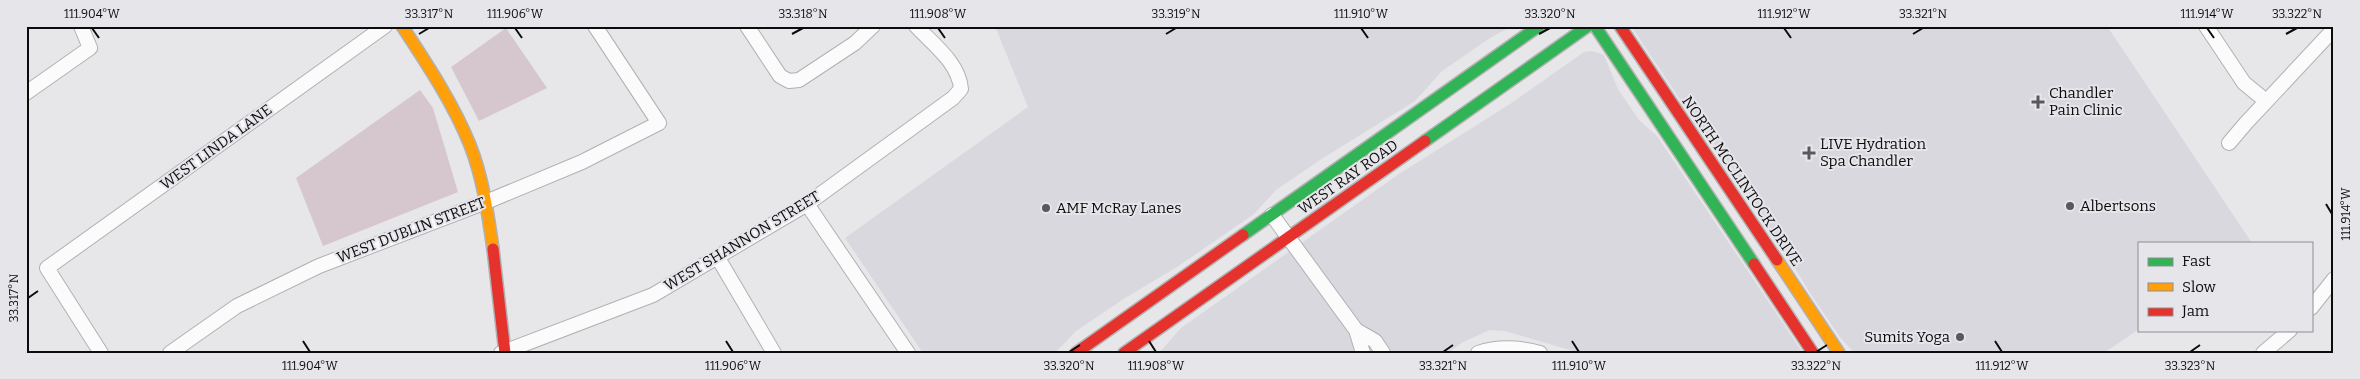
<svg xmlns="http://www.w3.org/2000/svg" width="2360" height="379" font-family="Bitter,serif">
	<style>
		.built { fill: #d9d8df }
		.green { fill: #d6c7cf }
		.lines { fill: none; stroke-linecap: round; stroke-linejoin: round }
		.street-casing { stroke: #b1b0b3; stroke-width: 16 }
		.fast-casing { stroke: #b1b0b3; stroke-width: 14 }
		.slow-casing { stroke: #b1b0b3; stroke-width: 14 }
		.jam-casing { stroke: #b1b0b3; stroke-width: 14 }
		.street { stroke: #fbfbfc; stroke-width: 14 }
		.fast { stroke: #30b455; stroke-width: 11 }
		.slow { stroke: #ff9f0a; stroke-width: 11 }
		.jam { stroke: #e5322d; stroke-width: 11 }
		.ticks { fill: none; stroke: #0c0c0d; stroke-width: 2 }
		.poi-dot { fill: #59585a; stroke: #e6e5ea; stroke-width: 2 }
		.labels { text-anchor: middle; dominant-baseline: central; stroke-width: 4; stroke-linejoin: round; paint-order: stroke }
		.poi-label { font-size: 15px; fill: #0c0c0d; stroke: #e6e5ea; text-anchor: start }
		.street-label { font-size: 15px; fill: #0c0c0d; stroke: #e6e5ea }
		.neatline { fill: none; stroke: #0c0c0d; stroke-width: 2 }
		.ticks-label { font-size: 12px; text-anchor: middle; fill: #0c0c0d }
	</style>
	<rect width="100%" height="100%" fill="#e7e6e9"/>
	<path class="built" d="M995,26h517l-22,12 -48,33 -27,30 -95,59 -44,30 -22,24 -77,53 -52,31 -49,33 -21,22h-132l-78,-115 183,-131z
		M1631,26h476l145,217h-113v86l-35,24h-250l-14,-16 -30,-44 -56,-92 -31,-47 -34,-41z
		M1592,51l12,4 14,34 21,31 18,16 146,217h-223l-75,-22 -15,-1 -27,12 -15,11h-75l-3,-4 -6,4h-205l22,-25 218,-154 111,-70 74,-52z"/>
	<path class="green" d="M506,28l41,60 -68,33 -28,-54z
		M420,90l13,18 25,84 -135,54 -27,-68z"/>
	<g class="lines">
		<g class="street-casing">
			<path id="street" d="M747,26l33,50 9,5 10,-1 56,-37 18,-17
				M2206,26l38,57 22,18
				M26,93l64,-45 -9,-22
				M2229,143l17,-20 88,-94
				M807,204l101,149
				M1272,215l84,115 7,23
				M718,258l56,95
				M2311,308l23,-29
				M1356,330l19,11 8,12
				M101,353l-54,-85 338,-242
				M170,353l67,-47 82,-40 167,-64 96,-40 77,-39 -64,-97
				M501,353l152,-58 154,-91 146,-106 8,-9c-2,-26 -28,-45 -45,-63
				M1478,353c21,-7 40,-6 62,0
				M2263,353l27,-23"/>
		</g>
		<g class="fast-casing">
			<path id="fast" d="M1595,26l159,238
				M1425,141l163,-115
				M1243,235l296,-209"/>
		</g>
		<g class="slow-casing">
			<path id="slow" d="M402,26c25,38 51,77 68,119 13,33 18,69 23,104
				M1777,260l62,93"/>
		</g>
		<g class="jam-casing">
			<path id="jam" d="M1620,26l157,234
				M493,249l12,104
				M1754,264l59,89
				M1076,353l167,-118
				M1124,353l301,-212"/>
		</g>
		<use href="#street" class="street"/>
		<use href="#fast" class="fast"/>
		<use href="#slow" class="slow"/>
		<use href="#jam" class="jam"/>
	</g>
	<path class="ticks" d="M92,28l7,10M515,28l7,10M938,28l7,10M1361,28l7,10M1784,28l7,10M2207,28l7,10M419,34l10,-6M792,34l11,-6M1166,34l10,-6M1539,34l11,-6M1913,34l10,-6M2286,34l11,-6M2326,204l6,10M28,298l10,-7M303,341l7,11M726,341l7,11M1149,341l7,11M1572,341l7,11M1995,341l7,11M1069,352l11,-7M1443,352l10,-7M1816,352l11,-7M2190,352l10,-7"/>
	<g class="poi-dot">
		<path d="M2035.5 94.5h5v5h5v5h-5v5h-5v-5h-5v-5h5z"/>
		<path d="M1806.5 145.5h5v5h5v5h-5v5h-5v-5h-5v-5h5z"/>
		<circle cx="2070" cy="206" r="5"/>
		<circle cx="1046" cy="208" r="5"/>
		<circle cx="1960" cy="337" r="5"/>
	</g>
	<g class="labels">
		<g class="poi-label">
			<text x="2049" y="93">Chandler<tspan x="2049" dy="17">Pain Clinic</tspan></text>
			<text x="1820" y="144">LIVE Hydration<tspan x="1820" dy="17">Spa Chandler</tspan></text>
			<text x="2080" y="206">Albertsons</text>
			<text x="1056" y="208">AMF McRay Lanes</text>
			<text x="1950" y="337" text-anchor="end">Sumits Yoga</text>
		</g>
		<g class="street-label">
			<text transform="translate(216 147) rotate(-36)">WEST LINDA LANE</text>
			<text transform="translate(1348 177) rotate(-35)">WEST RAY ROAD</text>
			<text transform="translate(1742 181) rotate(56)">NORTH MCCLINTOCK DRIVE</text>
			<text transform="translate(411 230) rotate(-21)">WEST DUBLIN STREET</text>
			<text transform="translate(742 241) rotate(-31)">WEST SHANNON STREET</text>
		</g>
	</g>
	<rect width="2360" height="379" fill="none" stroke="#e6e5ea" stroke-width="55"/>
	<rect x="2138" y="242" width="175" height="90" fill="#e6e5ea" stroke="#8f8e92"/>
	<rect x="2148" y="258" width="25" height="8" fill="#30b455" stroke="#8f8e92"/>
	<text x="2182" y="266" font-size="15" fill="#0c0c0d">Fast</text>
	<rect x="2148" y="283" width="25" height="8" fill="#ff9f0a" stroke="#8f8e92"/>
	<text x="2182" y="292" font-size="15" fill="#0c0c0d">Slow</text>
	<rect x="2148" y="308" width="25" height="8" fill="#e5322d" stroke="#8f8e92"/>
	<text x="2182" y="316" font-size="15" fill="#0c0c0d">Jam</text>
	<rect x="28" y="28" width="2304" height="324" class="neatline"/>
	<g class="ticks-label">
		<text x="92" y="18">111.904°W</text>
		<text x="429" y="18">33.317°N</text>
		<text x="515" y="18">111.906°W</text>
		<text x="803" y="18">33.318°N</text>
		<text x="938" y="18">111.908°W</text>
		<text x="1176" y="18">33.319°N</text>
		<text x="1361" y="18">111.910°W</text>
		<text x="1550" y="18">33.320°N</text>
		<text x="1784" y="18">111.912°W</text>
		<text x="1923" y="18">33.321°N</text>
		<text x="2207" y="18">111.914°W</text>
		<text x="2297" y="18">33.322°N</text>
		<text transform="translate(2346 214) rotate(-90)" y="4">111.914°W</text>
		<text transform="translate(14 298) rotate(-90)" y="4">33.317°N</text>
		<text x="310" y="370">111.904°W</text>
		<text x="733" y="370">111.906°W</text>
		<text x="1069" y="370">33.320°N</text>
		<text x="1156" y="370">111.908°W</text>
		<text x="1443" y="370">33.321°N</text>
		<text x="1579" y="370">111.910°W</text>
		<text x="1816" y="370">33.322°N</text>
		<text x="2002" y="370">111.912°W</text>
		<text x="2190" y="370">33.323°N</text>
	</g>
</svg>
